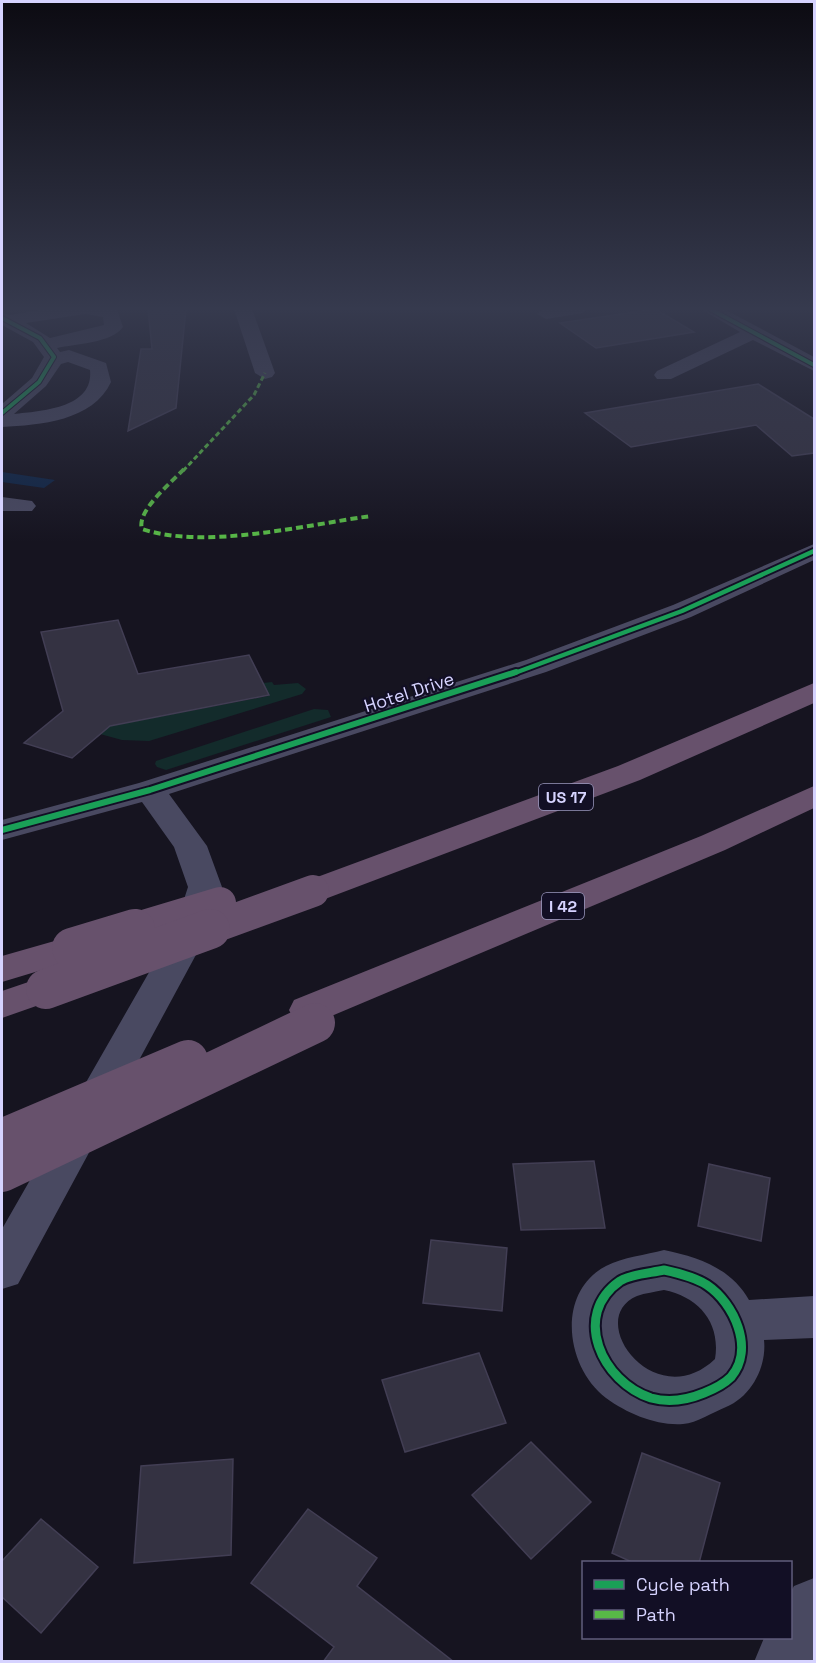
<svg xmlns="http://www.w3.org/2000/svg" width="816" height="1663" font-family="'Space Grotesk',sans-serif">
	<style>
		.green { fill: #132b2b }
		.water { fill: #0f2546 }
		.building { fill: #343242; stroke: #423e54; stroke-width: 1.5 }
		.lines { fill: none; stroke-linecap: round; stroke-linejoin: round }
		.minor { fill: #494961; fill-rule: evenodd }
		.highway { fill: #67516c; fill-rule: evenodd }
		.highway-bridge-far1 { stroke: #67516c; stroke-width: 32 }
		.highway-bridge { stroke: #67516c; stroke-width: 40 }
		.quiet-far1 { stroke: #58b947; stroke-width: 3; stroke-dasharray: 5 3; stroke-linecap: butt }
		.quiet { stroke: #58b947; stroke-width: 4; stroke-dasharray: 7 4; stroke-linecap: butt }
		.cycleway-far3-casing { stroke: #120f25; stroke-width: 6 }
		.cycleway-far2-casing { stroke: #120f25; stroke-width: 8 }
		.cycleway-far1-casing { stroke: #120f25; stroke-width: 10 }
		.cycleway-casing { stroke: #120f25; stroke-width: 13 }
		.cycleway-far3 { stroke: #1a9f57; stroke-width: 4 }
		.cycleway-far2 { stroke: #1a9f57; stroke-width: 4.5 }
		.cycleway-far1 { stroke: #1a9f57; stroke-width: 6 }
		.cycleway { stroke: #1a9f57; stroke-width: 9 }
		.labels { text-anchor: middle; dominant-baseline: central; stroke-width: 4.5; stroke-linejoin: round; paint-order: stroke }
		.shield { fill: #120f25; stroke: #9b98be; stroke-width: 1.5 }
		.shield-label { font-size: 16px; font-weight: bold; fill: #d6d3ff }
		.street-label { font-size: 18px; fill: #d6d3ff; stroke: #120f25 }
	</style>
	<rect width="100%" height="100%" fill="#161420"/>
	<path class="green" d="M272,682l2,3 24,-2 8,6 -4,5 -153,47 -27,-1 -22,-6 10,-8 158,-30 -5,-13z
		M314,709l14,1 3,7 -165,53 -9,-3 -2,-3 1,-3z"/>
	<path class="water" d="M2,472l53,8 -11,8 -42,-6z"/>
	<path class="building" d="M148,309h38l-10,99 -48,23 13,-82h11z
		M655,309l39,23 -98,16 -36,-25z
		M758,384l56,35v34l-22,3 -36,-31 -125,22 -46,-34z
		M118,620l20,54 111,-19 20,40 -159,31 -38,32 -48,-15 39,-32 -22,-79z
		M594,1161l11,67 -84,2 -8,-66z
		M709,1164l61,14 -9,63 -63,-15z
		M431,1240l76,8 -5,63 -79,-8z
		M479,1353l27,70 -101,29 -23,-72z
		M531,1442l60,60 -60,57 -59,-64z
		M642,1453l78,30 -21,80h-65l-22,-10z
		M233,1459l-2,96 -97,8 7,-97z
		M308,1509l69,49 -20,28 97,76h-131l11,-15 -83,-64z
		M41,1519l57,48 -57,66 -39,-36v-36z"/>
	<g class="lines">
		<path class="minor" d="M46,309h71l6,18c-11,16 -48,17 -66,21l3,4 9,-2 37,13 5,19c-18,39 -71,43 -109,45v-23l30,-26 12,-21 -11,-15 -31,-17v-12l8,2zM85,314l18,3 1,8 -54,13 -24,-15zM68,362l22,8c4,38 -48,41 -76,44l32,-28 15,-22z
			M234,309h18l23,64 -3,4 -7,2 -10,-6z
			M543,309h43l-3,4 -37,6 -9,-5z
			M701,309h23l90,48v14l-61,-31 -82,39h-14l-3,-4 3,-4 83,-39z
			M2,497l30,4 4,5 -4,5h-30z
			M814,544v16l-123,57 -145,55 -377,122 38,52 15,41 -11,40 -193,357 -16,5v-60l173,-302 13,-40 -14,-40 -32,-45 -140,38v-20l137,-37 387,-123 147,-55z
			M664,1250c34,7 67,18 85,50l65,-4v42l-50,2c3,27 -13,57 -38,67 -13,5 -29,16 -43,17 -26,2 -55,-10 -77,-26 -41,-31 -50,-106 0,-132 17,-9 40,-11 58,-16zM664,1290c35,7 57,33 51,69 -60,57 -132,-40 -78,-63 8,-3 18,-4 27,-6z
			M814,1578v84h-60l10,-24h26v-45l4,-7z"/>
		<path class="highway" d="M814,683v20l-174,77 -315,119 -12,3 -12,-3 -5,-8 5,-8 317,-117z
			M814,786v22l-89,42 -403,170 -14,4 -14,-4 -5,-10 5,-10 407,-164z
			M72,936l13,3 5,9 -5,9 -83,25v-26z
			M46,976l13,4 6,9 -6,9 -57,20v-27z"/>
		<path class="highway-bridge-far1" d="M130,930l90,-27
			M206,930l107,-39"/>
		<path class="highway-bridge" d="M72,948l63,-19
			M46,989l164,-60
			M2,1139l186,-79
			M2,1172l313,-149"/>
		<path class="quiet-far1" d="M183,471l71,-76 11,-22"/>
		<path class="quiet" d="M184,469c-12,13 -48,42 -42,60 63,21 163,-4 229,-13"/>
		<g class="cycleway-far3-casing">
			<path id="cycleway-far3" d="M710,309l104,56
				M2,318l38,20 14,19 -15,25 -37,31"/>
		</g>
		<g class="cycleway-far2-casing">
			<path id="cycleway-far2" d="M512,674l170,-63 132,-60"/>
		</g>
		<g class="cycleway-far1-casing">
			<path id="cycleway-far1" d="M2,830l148,-40 366,-118"/>
		</g>
		<g class="cycleway-casing">
			<path id="cycleway" d="M664,1270c14,3 31,7 43,15 27,18 48,64 24,92 -8,8 -17,12 -27,16 -17,7 -35,10 -53,5 -49,-16 -80,-83 -31,-117 11,-7 31,-8 44,-11z"/>
		</g>
		<use href="#cycleway-far3" class="cycleway-far3"/>
		<use href="#cycleway-far2" class="cycleway-far2"/>
		<use href="#cycleway-far1" class="cycleway-far1"/>
		<use href="#cycleway" class="cycleway"/>
	</g>
	<linearGradient id="sky" x2="0" y2="1"><stop stop-color="#0c0b12"/><stop offset="0.57" stop-color="#363a4e"/><stop offset="1" stop-color="#363a4e" stop-opacity="0"/></linearGradient>
	<rect width="816" height="542" fill="url(#sky)"/>
	<g class="labels">
		<g class="shield">
			<rect x="539" y="784" width="54" height="26" rx="4.5"/>
			<rect x="542" y="893" width="42" height="26" rx="4.5"/>
		</g>
		<g class="shield-label">
			<text x="566" y="797">US 17</text>
			<text x="563" y="906">I 42</text>
		</g>
		<g class="street-label">
			<text transform="translate(409 692) rotate(-18)">Hotel Drive</text>
		</g>
	</g>
	<rect width="816" height="1663" fill="none" stroke="#d6d3ff" stroke-width="6"/>
	<rect x="582" y="1561" width="210" height="78" fill="#120f25" stroke="#605d7c" stroke-width="1.5"/>
	<rect x="594" y="1580" width="30" height="9" fill="#1a9f57" stroke="#605d7c" stroke-width="1.5"/>
	<text x="636" y="1591" font-size="18" fill="#d6d3ff">Cycle path</text>
	<rect x="594" y="1610" width="30" height="9" fill="#58b947" stroke="#605d7c" stroke-width="1.5"/>
	<text x="636" y="1621" font-size="18" fill="#d6d3ff">Path</text>
</svg>
